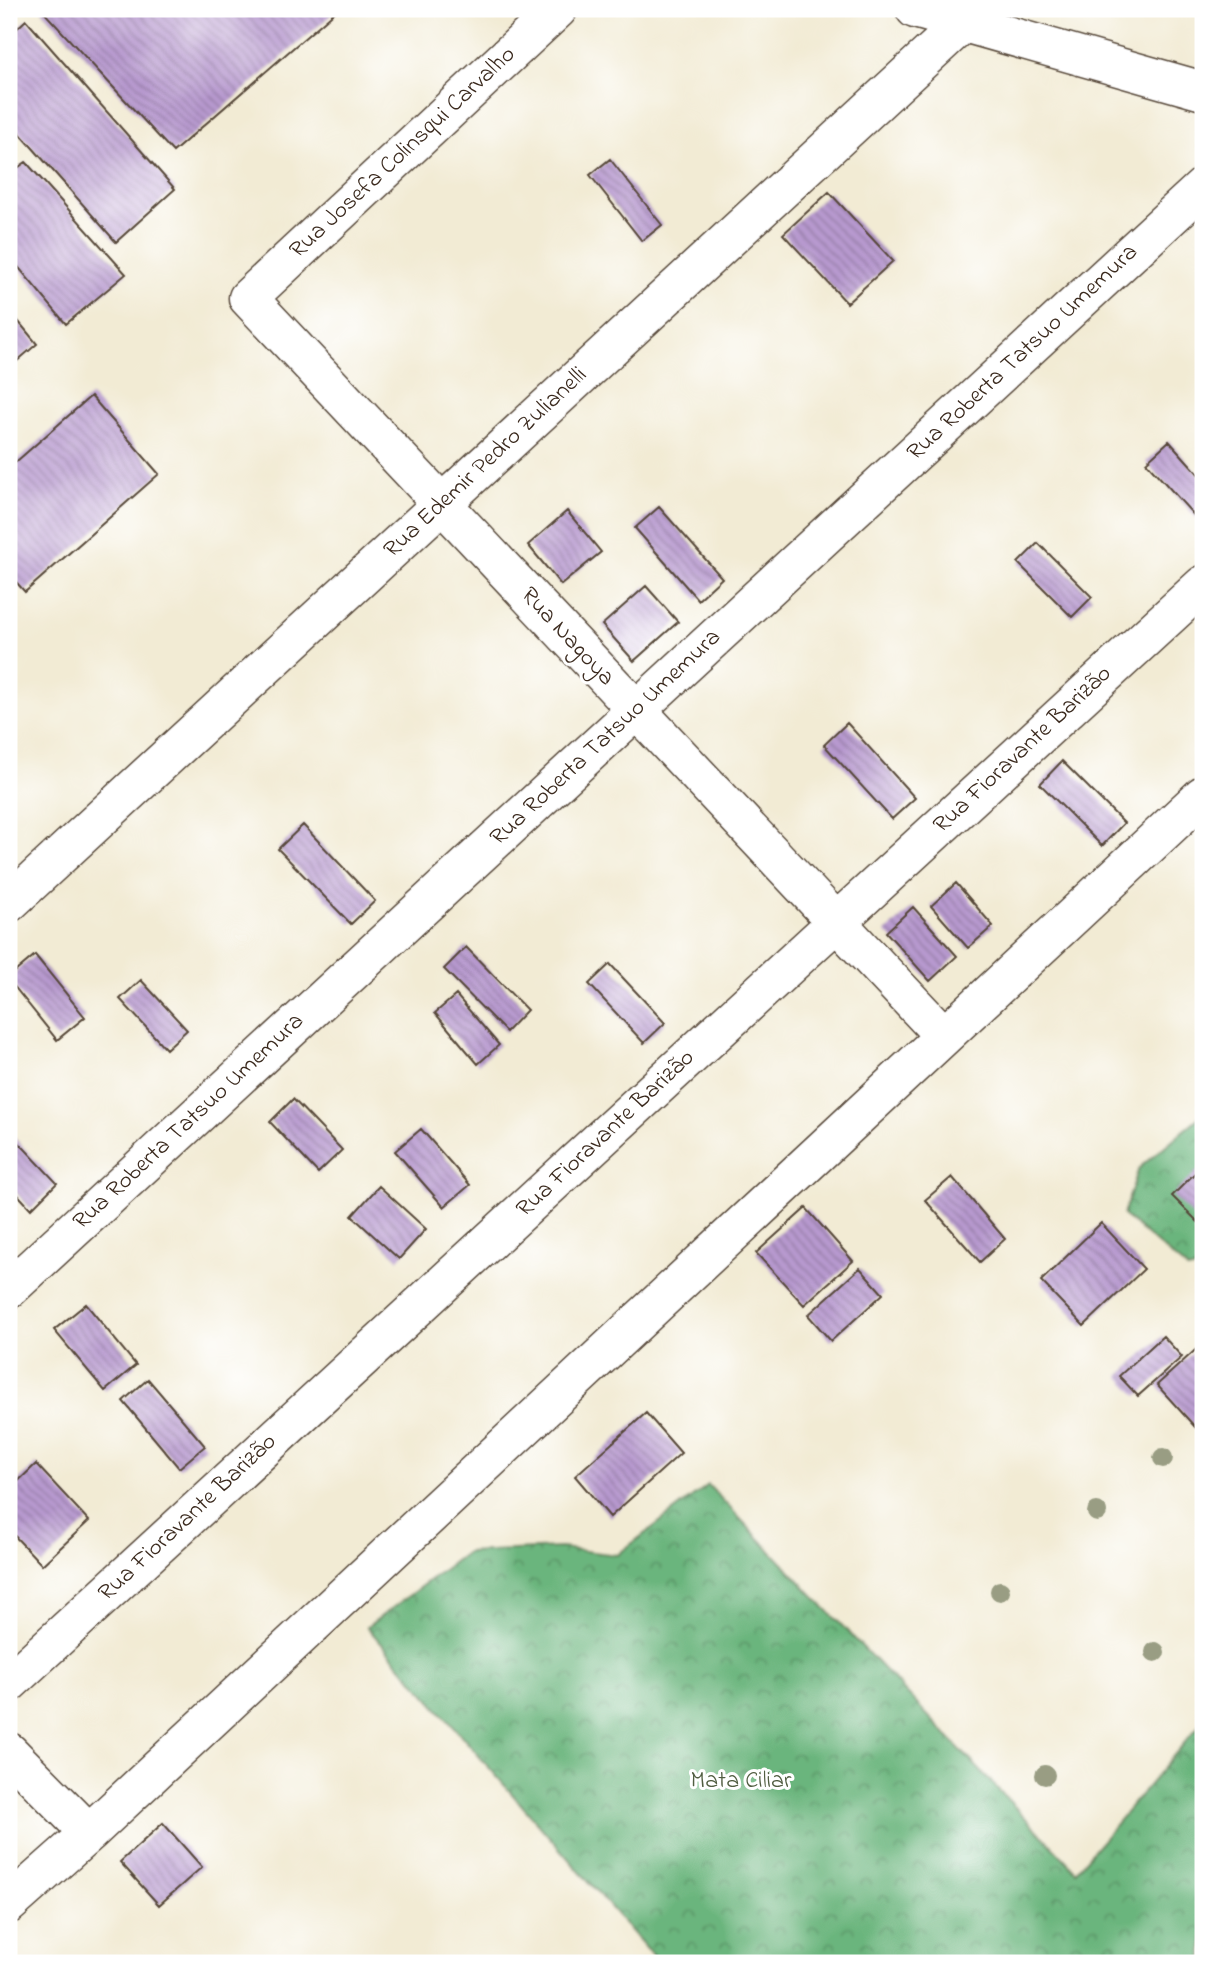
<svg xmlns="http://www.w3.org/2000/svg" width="1212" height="1972" font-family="'Indie Flower',sans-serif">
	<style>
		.forest { fill: url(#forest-crowns); stroke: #53704e; stroke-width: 2 }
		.building { fill: url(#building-back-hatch) }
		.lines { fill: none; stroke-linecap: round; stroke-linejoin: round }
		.minor-casing { stroke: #564739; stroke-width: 41 }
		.minor { stroke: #fff; stroke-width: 38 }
		.tree { fill: #999d83 }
		.labels { text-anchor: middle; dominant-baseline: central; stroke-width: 6; stroke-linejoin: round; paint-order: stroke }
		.street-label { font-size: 24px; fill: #3b2a1e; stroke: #fff }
		.park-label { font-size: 24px; fill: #515d41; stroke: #fff }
	</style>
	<defs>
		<pattern id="forest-crowns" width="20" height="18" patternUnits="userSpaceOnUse" patternTransform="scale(1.75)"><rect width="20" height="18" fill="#6bb57d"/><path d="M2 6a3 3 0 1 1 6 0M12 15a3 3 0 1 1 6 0" fill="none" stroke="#599366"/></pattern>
		<pattern id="building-back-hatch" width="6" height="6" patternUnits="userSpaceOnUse" patternTransform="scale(1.75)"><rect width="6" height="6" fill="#b799cf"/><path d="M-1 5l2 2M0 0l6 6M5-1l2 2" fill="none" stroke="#967da7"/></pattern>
	</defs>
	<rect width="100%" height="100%" fill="#fff"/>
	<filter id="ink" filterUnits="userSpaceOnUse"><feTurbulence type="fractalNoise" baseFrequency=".0143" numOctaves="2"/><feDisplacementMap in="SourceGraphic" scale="14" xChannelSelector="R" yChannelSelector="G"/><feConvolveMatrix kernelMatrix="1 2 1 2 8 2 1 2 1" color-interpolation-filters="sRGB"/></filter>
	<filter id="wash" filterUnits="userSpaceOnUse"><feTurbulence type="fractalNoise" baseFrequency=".00686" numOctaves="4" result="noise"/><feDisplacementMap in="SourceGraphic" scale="28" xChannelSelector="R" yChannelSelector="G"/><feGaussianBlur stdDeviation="1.57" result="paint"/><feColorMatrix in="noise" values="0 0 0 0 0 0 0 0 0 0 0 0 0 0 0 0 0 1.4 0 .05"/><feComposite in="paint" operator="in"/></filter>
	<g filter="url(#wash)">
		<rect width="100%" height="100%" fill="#f2ebd4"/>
		<path class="forest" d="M1203,1114v153l-15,3 -65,-55 16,-47z
			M708,1485l368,386 127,-150v242h-544l-292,-336 100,-75 94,-4 56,7z"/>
		<g id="blocks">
			<path class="building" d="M41,9h297l-165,143z
				M26,20l149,169 -59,53 -107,-121v-85z
				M610,159l52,66 -20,16 -52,-66z
				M26,162l100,112 -60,50 -57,-68v-82z
				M829,192l64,69 -46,42 -64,-69z
				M9,310l28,34 -28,24z
				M91,396l68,78 -134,118 -16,-18v-106z
				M1169,441l34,38v40l-3,3 -54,-60z
				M659,507l63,71 -24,22 -63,-72z
				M567,511l34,41 -40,33 -33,-40z
				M1038,543l54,54 -20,20 -54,-54z
				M646,586l32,36 -44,39 -32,-36z
				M847,723l68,75 -23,21 -68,-74z
				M1062,761l62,62 -22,23 -62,-62z
				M303,825l72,76 -24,23 -73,-75z
				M956,883l37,43 -25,22 -37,-42z
				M913,907l44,49 -27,25 -44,-49z
				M466,947l61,63 -21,22 -62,-63z
				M35,955l50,62 -28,23 -48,-60v-3z
				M610,964l55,59 -21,20 -55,-59z
				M141,980l46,50 -21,19 -46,-50z
				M456,995l43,50 -21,19 -43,-51z
				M293,1099l49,51 -24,23 -48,-51z
				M421,1129l49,56 -26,22 -49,-56z
				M9,1132l48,51 -26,26 -22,-24z
				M1200,1168l3,3v45l-5,6 -26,-26z
				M952,1177l53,62 -25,23 -55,-62z
				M379,1186l47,43 -27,30 -47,-43z
				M806,1208l47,53 -49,44 -48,-52z
				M1101,1223l43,46 -60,57 -43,-45z
				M860,1268l23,26 -52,47 -23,-26z
				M86,1304l50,61 -31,26 -51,-61z
				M1163,1336l19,21 -44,39 -19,-20z
				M1203,1343v79l-7,6 -39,-43z
				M148,1379l57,67 -26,22 -56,-67z
				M646,1413l35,40 -71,64 -35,-41z
				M36,1464l53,57 -47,44 -33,-35v-40z
				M163,1823l39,44 -43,38 -39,-43z"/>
		</g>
	</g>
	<g filter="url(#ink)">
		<use href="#blocks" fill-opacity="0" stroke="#564739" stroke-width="2"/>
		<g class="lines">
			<g class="minor-casing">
				<path id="minor" d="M558,9l-310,289 696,738
					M915,9l288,82
					M9,903l954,-880
					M9,1289l1194,-1102
					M9,1683l1194,-1098
					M9,1752l80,81
					M9,1904l80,-71 1114,-1038"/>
			</g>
			<use href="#minor" class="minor"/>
		</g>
		<g class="tree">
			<circle cx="1163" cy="1458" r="10"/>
			<circle cx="1097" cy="1512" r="10"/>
			<circle cx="1000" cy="1591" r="10"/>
			<circle cx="1155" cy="1652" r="10"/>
			<circle cx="1045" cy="1775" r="10"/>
		</g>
	</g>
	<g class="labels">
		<g class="street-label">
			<text transform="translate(403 153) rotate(-43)">Rua Josefa Colinsqui Carvalho</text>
			<text transform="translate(1023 353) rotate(-43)">Rua Roberta Tatsuo Umemura</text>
			<text transform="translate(486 463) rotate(-43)">Rua Edemir Pedro Zulianelli</text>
			<text transform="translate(567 637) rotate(47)">Rua Nagoya</text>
			<text transform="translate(606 738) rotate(-43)">Rua Roberta Tatsuo Umemura</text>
			<text transform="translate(1023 750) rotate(-43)">Rua Fioravante Barizão</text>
			<text transform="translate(189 1122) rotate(-43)">Rua Roberta Tatsuo Umemura</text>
			<text transform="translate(606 1134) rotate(-43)">Rua Fioravante Barizão</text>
			<text transform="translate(188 1518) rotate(-43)">Rua Fioravante Barizão</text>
		</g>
		<g class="park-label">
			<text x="741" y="1781">Mata Ciliar</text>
		</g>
	</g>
	<rect width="1212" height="1972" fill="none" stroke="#fff" stroke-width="35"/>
</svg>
